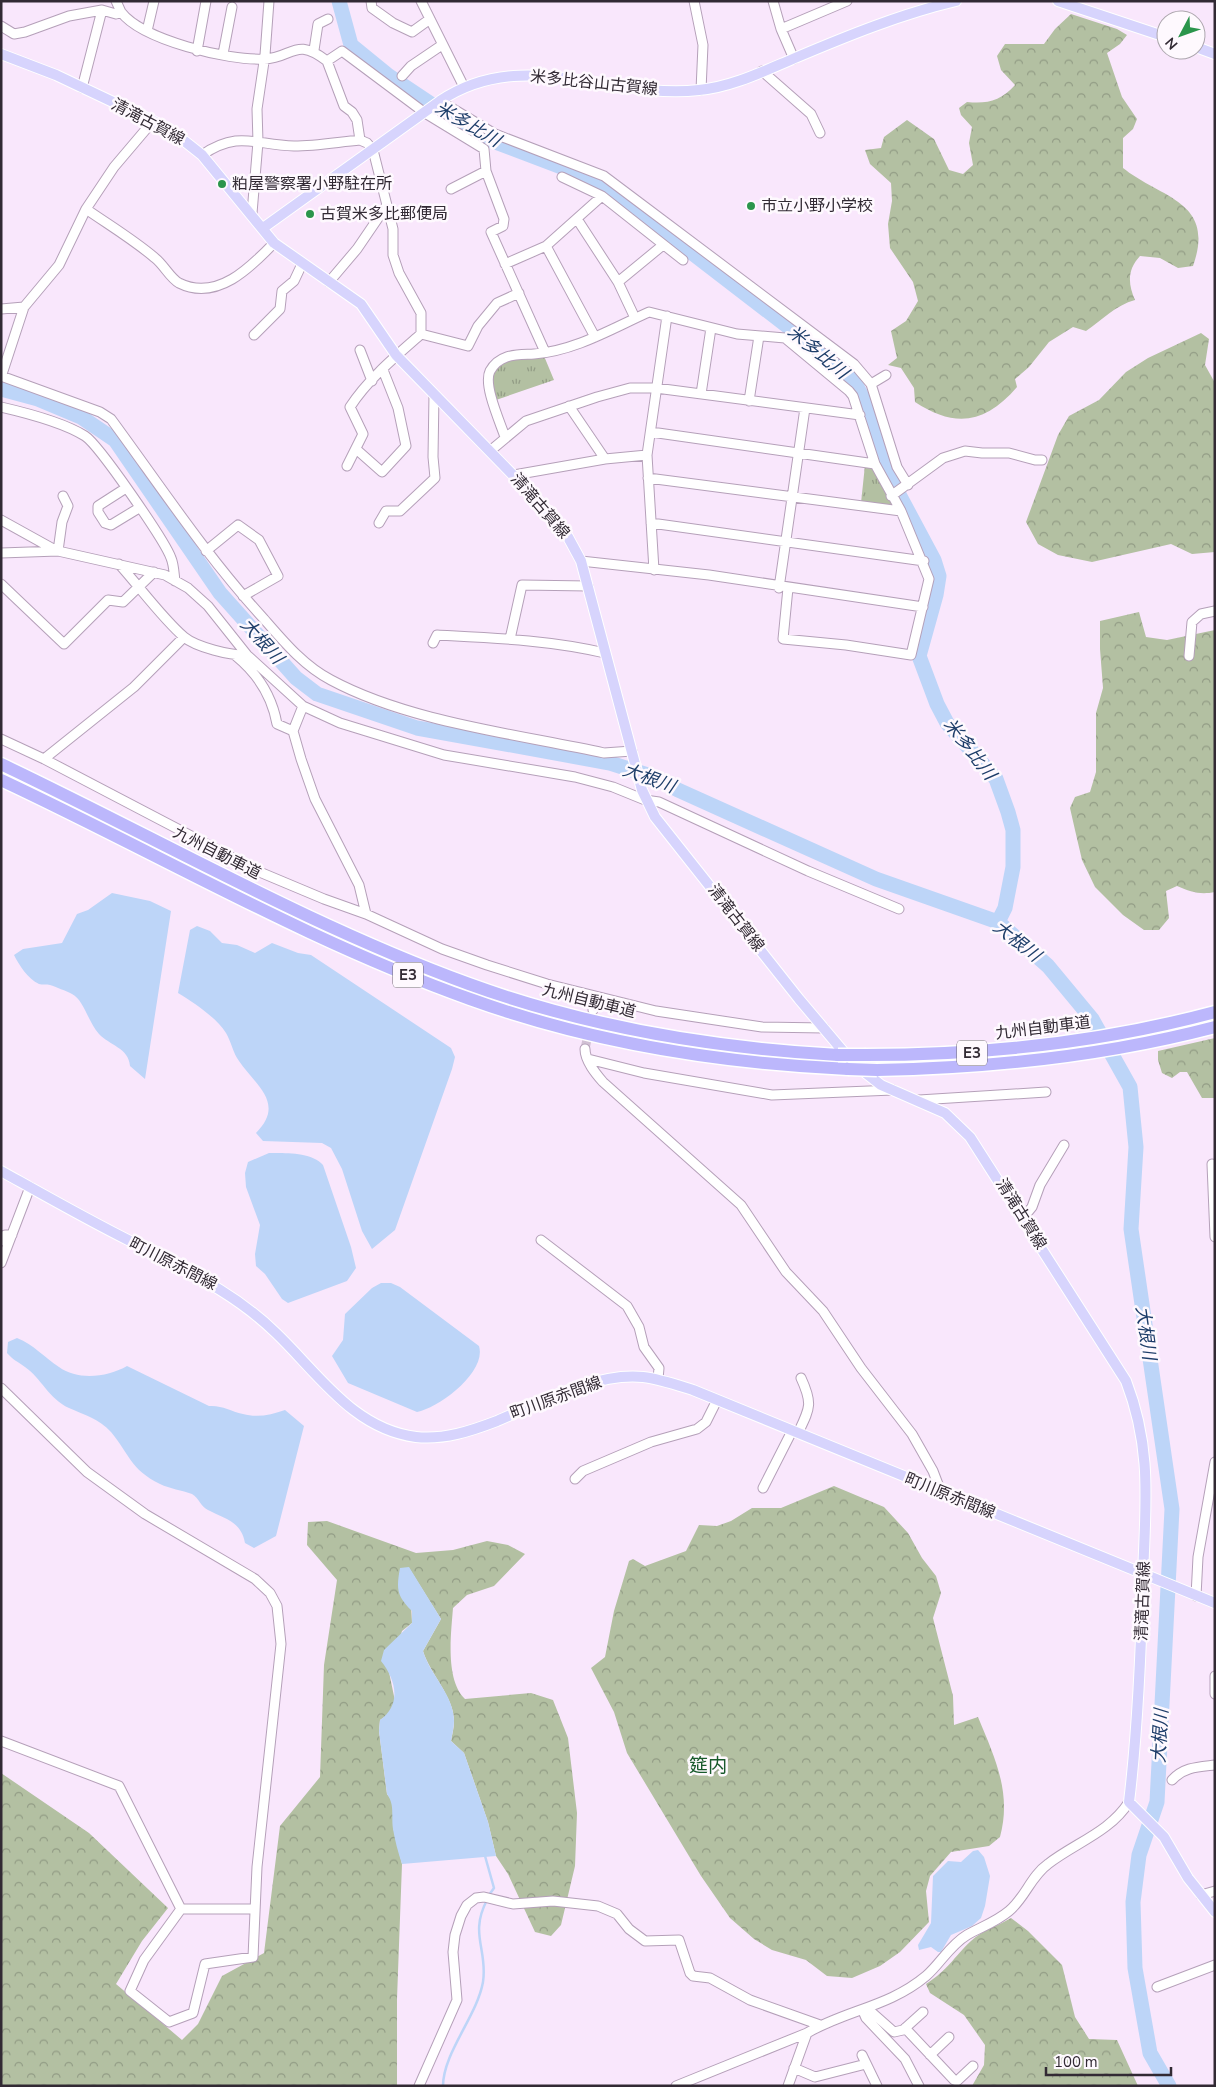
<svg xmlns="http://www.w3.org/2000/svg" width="1216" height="2087" font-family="'Nunito Sans','Noto Sans JP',sans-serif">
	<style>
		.grass { fill: url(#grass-tufts) }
		.forest { fill: url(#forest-crowns) }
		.water { fill: #bdd5f8 }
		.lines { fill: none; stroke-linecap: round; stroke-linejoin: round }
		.stream { stroke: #bdd5f8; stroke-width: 2.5 }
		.river { stroke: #bdd5f8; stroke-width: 15 }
		.minor-tunnel { stroke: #d1c1d4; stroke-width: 9; stroke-dasharray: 9 4.5; stroke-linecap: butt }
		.minor-casing { stroke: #b5a0b9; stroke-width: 11 }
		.major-casing { stroke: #fff; stroke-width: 12 }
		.highway-casing { stroke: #fff; stroke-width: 15 }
		.minor { stroke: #fff; stroke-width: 9 }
		.major { stroke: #d7d4fd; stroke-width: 10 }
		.highway { stroke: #bcb7fc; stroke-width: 12 }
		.highway-bridge-casing { stroke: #fff; stroke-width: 15; stroke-linecap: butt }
		.highway-bridge { stroke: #bcb7fc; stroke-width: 12 }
		.poi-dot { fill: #2b954c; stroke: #fef9fe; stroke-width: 2 }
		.labels { text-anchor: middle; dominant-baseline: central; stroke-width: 5; stroke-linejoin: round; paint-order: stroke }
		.shield { fill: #fef9fe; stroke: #6f6871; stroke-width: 1 }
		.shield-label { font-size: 15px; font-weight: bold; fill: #322a34 }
		.street-label { font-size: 16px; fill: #322a34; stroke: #fef9fe }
		.poi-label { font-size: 16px; fill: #322a34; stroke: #fef9fe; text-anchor: start }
		.water-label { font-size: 18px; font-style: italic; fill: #1e3e6a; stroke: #fef9fe }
		.quarter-label { font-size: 19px; fill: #185a2c; stroke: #fef9fe }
	</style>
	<defs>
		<pattern id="grass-tufts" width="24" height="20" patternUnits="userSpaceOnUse" patternTransform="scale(1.25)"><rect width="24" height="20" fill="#b3c0a2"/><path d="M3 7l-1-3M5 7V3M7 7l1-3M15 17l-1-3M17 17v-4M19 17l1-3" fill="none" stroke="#929c85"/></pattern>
		<pattern id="forest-crowns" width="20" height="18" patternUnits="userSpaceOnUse" patternTransform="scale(1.25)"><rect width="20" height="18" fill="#b3c0a2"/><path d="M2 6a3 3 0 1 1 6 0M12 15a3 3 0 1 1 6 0" fill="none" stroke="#929c85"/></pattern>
	</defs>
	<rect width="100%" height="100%" fill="#f9e7fc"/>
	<path class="grass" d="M544,356l10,24 -58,20c-1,-5 -5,-13 -5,-19 1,-24 36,-23 53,-25z
		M865,465l6,1 24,40 -34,-3z"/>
	<path class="forest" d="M1071,14l46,15 10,6 -7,9 -13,9 15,44 15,22 -4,10 -10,9v30c39,31 93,33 70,98l-15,2 -18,-10 -20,-2c-13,14 -12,28 -5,44 -19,5 -33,20 -49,31l-13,-4 -24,15 -20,25 -14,12 2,8c-31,36 -61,42 -102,15l-1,-14 -13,-20 -13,-3 9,-7 -6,-27 15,-10 12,-20 -5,-19 -23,-34 -2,-24 4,-23 -1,-18 -21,-19 -5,-14 16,-2 3,-11 23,-17 27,19 15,31 14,4 10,-9 -4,-22 3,-16 -11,-12 -2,-7 8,-6c20,2 34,-1 48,-17l-14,-15 -4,-14 8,-12h39l11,-15z
		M1201,333l8,6 -4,26 10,18v169l-23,2 -21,-10 -79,18 -34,-7 -20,-11 -12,-22 32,-87 11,-19 30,-16 27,-28 22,-14z
		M1139,612l7,25 21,3 48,-10v262c-15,3 -24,0 -38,-6l-11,5 3,27 -10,12h-15l-21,-15 -28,-28 -13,-27 -7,-30 -5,-22 5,-11 15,-5 6,-20v-59l7,-25 -3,-39v-28z
		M1215,1038v60h-13l-15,-26h-7l-8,6 -10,-5 -4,-13v-9z
		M834,1486l50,21 24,26 14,25 14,18 5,17 -8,25 20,78 1,29 24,-8c17,41 34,76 22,120l-11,9 -38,6 -21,24 -4,15 3,31 -29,30 -20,14 -28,12 -25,-2 -21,-16 -34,-10 -18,-11 -24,-21 -29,-42 -74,-123 -13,-41 -23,-44 14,-11 9,-46 15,-50 4,-2 12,7 41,-15 13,-26 18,1 14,-5 21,-13h29z
		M327,1521l89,32 37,-3 34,-9 21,4 17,9 -31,32 -27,9 -14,13c-2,26 -8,72 12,91l66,-6 22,7 15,38 9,75 -2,53 -14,59 -10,11 -16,-4 -27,-58 -12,-18 -8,-34 -24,-69 -13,-12c1,-6 3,-13 3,-19 1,-24 -24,-48 -31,-71l18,-32 -32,-51 3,55 -10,8 -13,41 6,29 -6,13 -9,6 -1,11 8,63 6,8v25l9,37 -5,135v87h-396v-313l88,60 79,75 -26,33 -26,43 66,56 16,-16 24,-48 42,-23 16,-127 40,-49 4,-112 13,-85 -30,-35 1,-23z
		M1011,1918l17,13 34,34 13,52 14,22 28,1 21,46h-166l12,-21 1,-20 -21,-30 -34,-22 -4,-9c23,-15 27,-26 45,-43 11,-11 27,-15 40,-23z"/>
	<path class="water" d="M112,893l38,8 21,10 -26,168 -15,-13c-1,-18 -21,-21 -31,-32 -11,-12 -15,-34 -27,-40 -6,-3 -16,-7 -22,-9 -3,-1 -8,0 -11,-1 -11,-5 -20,-19 -25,-29l9,-6 39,-6 15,-29 11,-4z
		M197,926l13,5 12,12 15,2 18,8 17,-10 26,10 13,2 140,93 4,9 -3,12 -57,161 -23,19 -10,-18 -20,-62 -11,-21 -9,-5 -59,-2 -7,-8c30,-30 -1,-48 -17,-72 -6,-8 -8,-20 -13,-28 -10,-16 -32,-30 -48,-40l12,-63z
		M269,1153c16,0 43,-1 54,12l28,82 5,21 -9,13 -59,22 -6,-4 -17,-25 -9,-8 -1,-12 5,-29 -14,-38 -1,-14 3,-11z
		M381,1283h10l9,4 79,59c8,26 -40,62 -62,66l-69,-29 -16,-27 11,-16 2,-26 27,-26z
		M17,1338c17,7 27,19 42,29 19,14 49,10 68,-1l82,40c13,-1 21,5 34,8 14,4 28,1 42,-4l19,16 -28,110 -22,12 -9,-5c-4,-22 -20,-24 -37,-33 -7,-3 -9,-12 -16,-16 -10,-4 -22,-5 -32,-10 -30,-15 -30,-29 -49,-52 -12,-13 -26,-17 -42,-24 -20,-9 -28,-30 -44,-41 -8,-6 -12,-7 -18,-14l1,-11z
		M409,1567l32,52 -18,32c7,24 31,44 31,70 0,6 -2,14 -3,20l13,12 24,69 8,34 -94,8c-4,-12 -7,-23 -9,-35 -2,-14 2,-24 -6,-35l-8,-63 1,-11c22,-16 16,-40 1,-59l3,-11 28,-27v-12c-15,-15 -16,-21 -12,-43z
		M978,1850l6,7 6,19 -5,30 -4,12 -9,8 -21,9 -10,17h-3l-7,-5 -12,3 -1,-5 13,-22 2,-47 15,-15 13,1 12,-11z"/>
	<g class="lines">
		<path class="stream" d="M485,1856l9,32 -5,7
			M443,2086c0,-33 34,-70 40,-104 5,-32 -14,-48 4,-82"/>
		<path class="river" d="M339,1l12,44 38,31 57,38 44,26 82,31 22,10 24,15 177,136 24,21 27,19 11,15 11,21 5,23 15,43 46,86 5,16 -3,19 -17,61 18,48 10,19 49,56 12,33 5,18v37l-8,41 -7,14
			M1,389l37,10 43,18 34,23 105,153 76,85 21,16 100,34 193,35 44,14 24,13 198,89 122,43 50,44 44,53 38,68 6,60 -5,82 41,280 -15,293 -18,53 -6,47 2,66 15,85 19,33"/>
		<path class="minor-tunnel" d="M585,1049l7,-34"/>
		<g class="minor-casing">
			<path id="minor" d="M116,1l5,11
				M371,1l1,7 21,15 19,9 18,-13
				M421,1l43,86
				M694,1l9,44 -2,45
				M773,1l8,28 13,30
				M1,26l13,8 11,-2 44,-16 33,-6
				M781,29l66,-28
				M147,31l7,-30
				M314,50l4,-26 10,-5
				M197,51l9,-50
				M223,54l9,-47
				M327,61l17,45 8,6 5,8 3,20
				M762,71l49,43 9,19
				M402,76l9,-10 31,-21
				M82,88l20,-78 14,4 5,-2c21,28 108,49 143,47 29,-1 31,-23 63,2l15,-10 83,62 59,36 2,22 18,48 -1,7 -12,6 54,120
				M440,101l55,33 109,42 250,188 17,20 26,83 11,18
				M202,155c37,-25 53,-10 92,-9 22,0 44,-4 66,-6l7,3 6,7 20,79v26l6,18 22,40v21c-25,22 -53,45 -71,73l13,27 -16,32
				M562,177l40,19 81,64
				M451,189l35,-18
				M86,209c23,16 48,31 69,49 9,7 15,20 24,25 38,19 72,-16 95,-40
				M252,213l6,-71 -1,-33 8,-54 4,-54
				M577,219l41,63 17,36
				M546,246l49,91
				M505,264l41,-18 56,-50
				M329,282l28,-33 30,-44
				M618,282l45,-37
				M1,309l23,-2
				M421,334l47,12 10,-20 19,-23 22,-10
				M254,335l26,-26 2,-18 12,-10 8,-17
				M360,350l12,31
				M1,376l99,36 11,7c50,68 96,138 153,200 20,23 40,47 67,61 78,42 186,54 273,73l28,-2
				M1,377l23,-70 35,-42 27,-56 28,-42 39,-46
				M871,384l15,-9
				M701,394l10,-66
				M749,401l10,-65
				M569,406l36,53
				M1,407c26,6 62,15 84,29 14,9 80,105 86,122 3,7 3,16 4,23
				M651,432l224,32
				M505,437c-5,-15 -22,-52 -15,-66 10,-18 28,-16 44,-17 41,-3 79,-26 115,-42l88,22 48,4 64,53 4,5 22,68 26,47 28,68 -18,76 -65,-10 -63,-6 5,-51
				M356,449l26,23 24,-26 -8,-38 -15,-38
				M490,451l36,-30 71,-24 33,-9h26l204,27
				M514,475l91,-16 42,-4
				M648,478l253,33
				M126,488l-28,18v6l7,11 6,2 28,-17
				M891,496l52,-38 22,-7 17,2h27l26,7h7
				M1,520l56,31
				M379,523l7,-12h14l35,-33 -2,-21 1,-63
				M651,523l273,38
				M58,551l4,-29 6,-16 -5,-10
				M206,551l32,-26 21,15 19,36 -35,20
				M1,553l57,-2 107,24 23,13 20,18 39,49 56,51 37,17 104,32 131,22 38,10 32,13 14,2 149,69 91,38
				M581,561l128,14 214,32
				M119,564c20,22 43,54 65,73 12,10 47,19 63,18
				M654,570l-7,-115 20,-139
				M1,584l63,60 44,-44 15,2 31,-30
				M779,588l26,-180
				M510,639l12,-54 66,1
				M433,643l4,-8c56,3 113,5 168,18
				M236,656c22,18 36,40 41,68l16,7
				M1189,656l3,-34 9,-8 14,-3
				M303,706l-10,25 8,28 14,40 44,86 7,29
				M1,739l43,20 218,114 62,26 42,15 76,35 45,16 60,19 109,27 106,16 62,1
				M44,759l90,-72 50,-50
				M593,1010l2,-13
				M585,1049c0,12 11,25 18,33l138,123 45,67 37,39 38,57 51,66 21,37 8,21
				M588,1059l56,14 128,22 121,-5
				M919,1100l127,-8
				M1212,1164l3,73
				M1023,1218l9,-11 8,-22 24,-40
				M541,1240l86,66 12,21 5,20 15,21 -1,11
				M1,1241l4,-6h7
				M1,1263l29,-76
				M1,1388l86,84 58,42 110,65 15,14 7,13 4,38 -24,223 -4,90 -48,7 -12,49 -24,9 -39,-31 14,-31 37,-51
				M798,1433c12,-25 15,-29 3,-55
				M575,1479l8,-8 68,-29 46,-13 9,-7 11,-22
				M763,1488l29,-57
				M1196,1596l2,-39 17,-95
				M1215,1676v18
				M1,1741l118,45 62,123h74
				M1172,1780c12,-13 26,-13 43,-15
				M1201,1895l14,-4
				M1157,1987l58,-22
				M868,2009l26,23 9,-2 20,-18
				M863,2011l3,7 39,41 14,27
				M905,2028l49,52 3,1 16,-15
				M862,2055l15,31
				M930,2055l19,-18
				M794,2068l21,9 51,-13
				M419,2086l38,-86 -4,-48 2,-17 6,-19 6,-11 9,-7 8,-1 29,7 40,-3 45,5 19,8 12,15 16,12 34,-1 11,33 3,3 17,2 40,22 70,25
				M676,2086l131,-53c39,-23 82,-26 119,-57 14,-12 24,-31 41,-41 14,-8 29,-13 42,-24 16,-13 22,-35 39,-47 27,-21 62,-32 81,-62
				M788,2086l19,-53"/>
		</g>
		<g class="major-casing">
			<path id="major" d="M1058,1l108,36
				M1196,47l19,7
				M1,54l55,21 97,46 20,11 29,23 72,88 87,61 35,51 153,157 19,25 13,24 61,229 13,27 144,182 54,64 28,22 64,28 25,24 156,244c27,70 19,125 17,198 -2,75 -5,149 -14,223l35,35 24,41 27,34
				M263,228l177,-127c83,-56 170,-1 259,-11 33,-3 65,-19 96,-32 52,-22 106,-44 161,-57
				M1,1171c43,24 85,48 129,70 52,28 103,50 146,92 42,40 77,96 140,104 28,3 55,-6 81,-16 42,-18 99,-49 146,-44 17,2 34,8 50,13l522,213"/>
		</g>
		<g class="highway-casing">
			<path id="highway" d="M1,764c156,74 306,161 468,220 118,43 244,64 369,71
				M1,780c156,73 306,161 469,219 122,44 249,64 378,70
				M866,1055c119,0 234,-12 349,-43
				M877,1070c114,-2 227,-14 338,-43"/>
		</g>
		<use href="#minor" class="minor"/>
		<use href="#major" class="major"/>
		<use href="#highway" class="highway"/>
		<g class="highway-bridge-casing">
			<path id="highway-bridge" d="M838,1055h28
				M848,1069l29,1"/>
		</g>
		<use href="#highway-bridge" class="highway-bridge"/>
	</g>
	<g class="poi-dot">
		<circle cx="222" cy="184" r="5"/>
		<circle cx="751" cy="206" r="5"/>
		<circle cx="310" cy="214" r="5"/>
	</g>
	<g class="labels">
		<g class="shield">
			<rect x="393" y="962.5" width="30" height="25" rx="4"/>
			<rect x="957" y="1040.5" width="30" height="25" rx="4"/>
		</g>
		<g class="shield-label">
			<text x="408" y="975">E3</text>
			<text x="972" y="1053">E3</text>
		</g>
		<g class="street-label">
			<text transform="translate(594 83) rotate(6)">米多比谷山古賀線</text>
			<text transform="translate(148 122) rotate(28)">清滝古賀線</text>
			<text transform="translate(540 506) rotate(49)">清滝古賀線</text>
			<text transform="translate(217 853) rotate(27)">九州自動車道</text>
			<text transform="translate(736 918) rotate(52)">清滝古賀線</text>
			<text transform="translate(589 1001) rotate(14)">九州自動車道</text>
			<text transform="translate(1043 1028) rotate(-7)">九州自動車道</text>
			<text transform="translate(1021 1214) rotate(58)">清滝古賀線</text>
			<text transform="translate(173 1264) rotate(27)">町川原赤間線</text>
			<text transform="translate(556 1398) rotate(-20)">町川原赤間線</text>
			<text transform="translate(950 1496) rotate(22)">町川原赤間線</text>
			<text transform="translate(1143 1601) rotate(-88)">清滝古賀線</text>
		</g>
		<g class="poi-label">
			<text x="232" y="184">粕屋警察署小野駐在所</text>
			<text x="761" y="206">市立小野小学校</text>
			<text x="320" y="214">古賀米多比郵便局</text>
		</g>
		<g class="water-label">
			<text transform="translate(468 124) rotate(30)">米多比川</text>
			<text transform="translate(818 352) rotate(40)">米多比川</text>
			<text transform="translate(262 641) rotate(48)">大根川</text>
			<text transform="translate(970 749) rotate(52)">米多比川</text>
			<text transform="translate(649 778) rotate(20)">大根川</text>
			<text transform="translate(1017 941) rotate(38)">大根川</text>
			<text transform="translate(1146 1333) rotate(82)">大根川</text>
			<text transform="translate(1160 1736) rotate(-87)">大根川</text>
		</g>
		<g class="quarter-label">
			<text x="708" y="1766">筵内</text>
		</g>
	</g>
	<rect width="1216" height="2087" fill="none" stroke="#322a34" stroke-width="5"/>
	<g transform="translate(1181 35) rotate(229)"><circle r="24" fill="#fef9fe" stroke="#aca6ad"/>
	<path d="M0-4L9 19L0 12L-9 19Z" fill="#2b954c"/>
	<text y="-8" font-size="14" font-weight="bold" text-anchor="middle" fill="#322a34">N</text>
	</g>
	<path d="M1046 2067v8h125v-8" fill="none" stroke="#322a34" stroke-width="2.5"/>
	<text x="1054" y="2067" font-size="15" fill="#322a34" stroke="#fef9fe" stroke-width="4" paint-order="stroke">100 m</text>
</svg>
